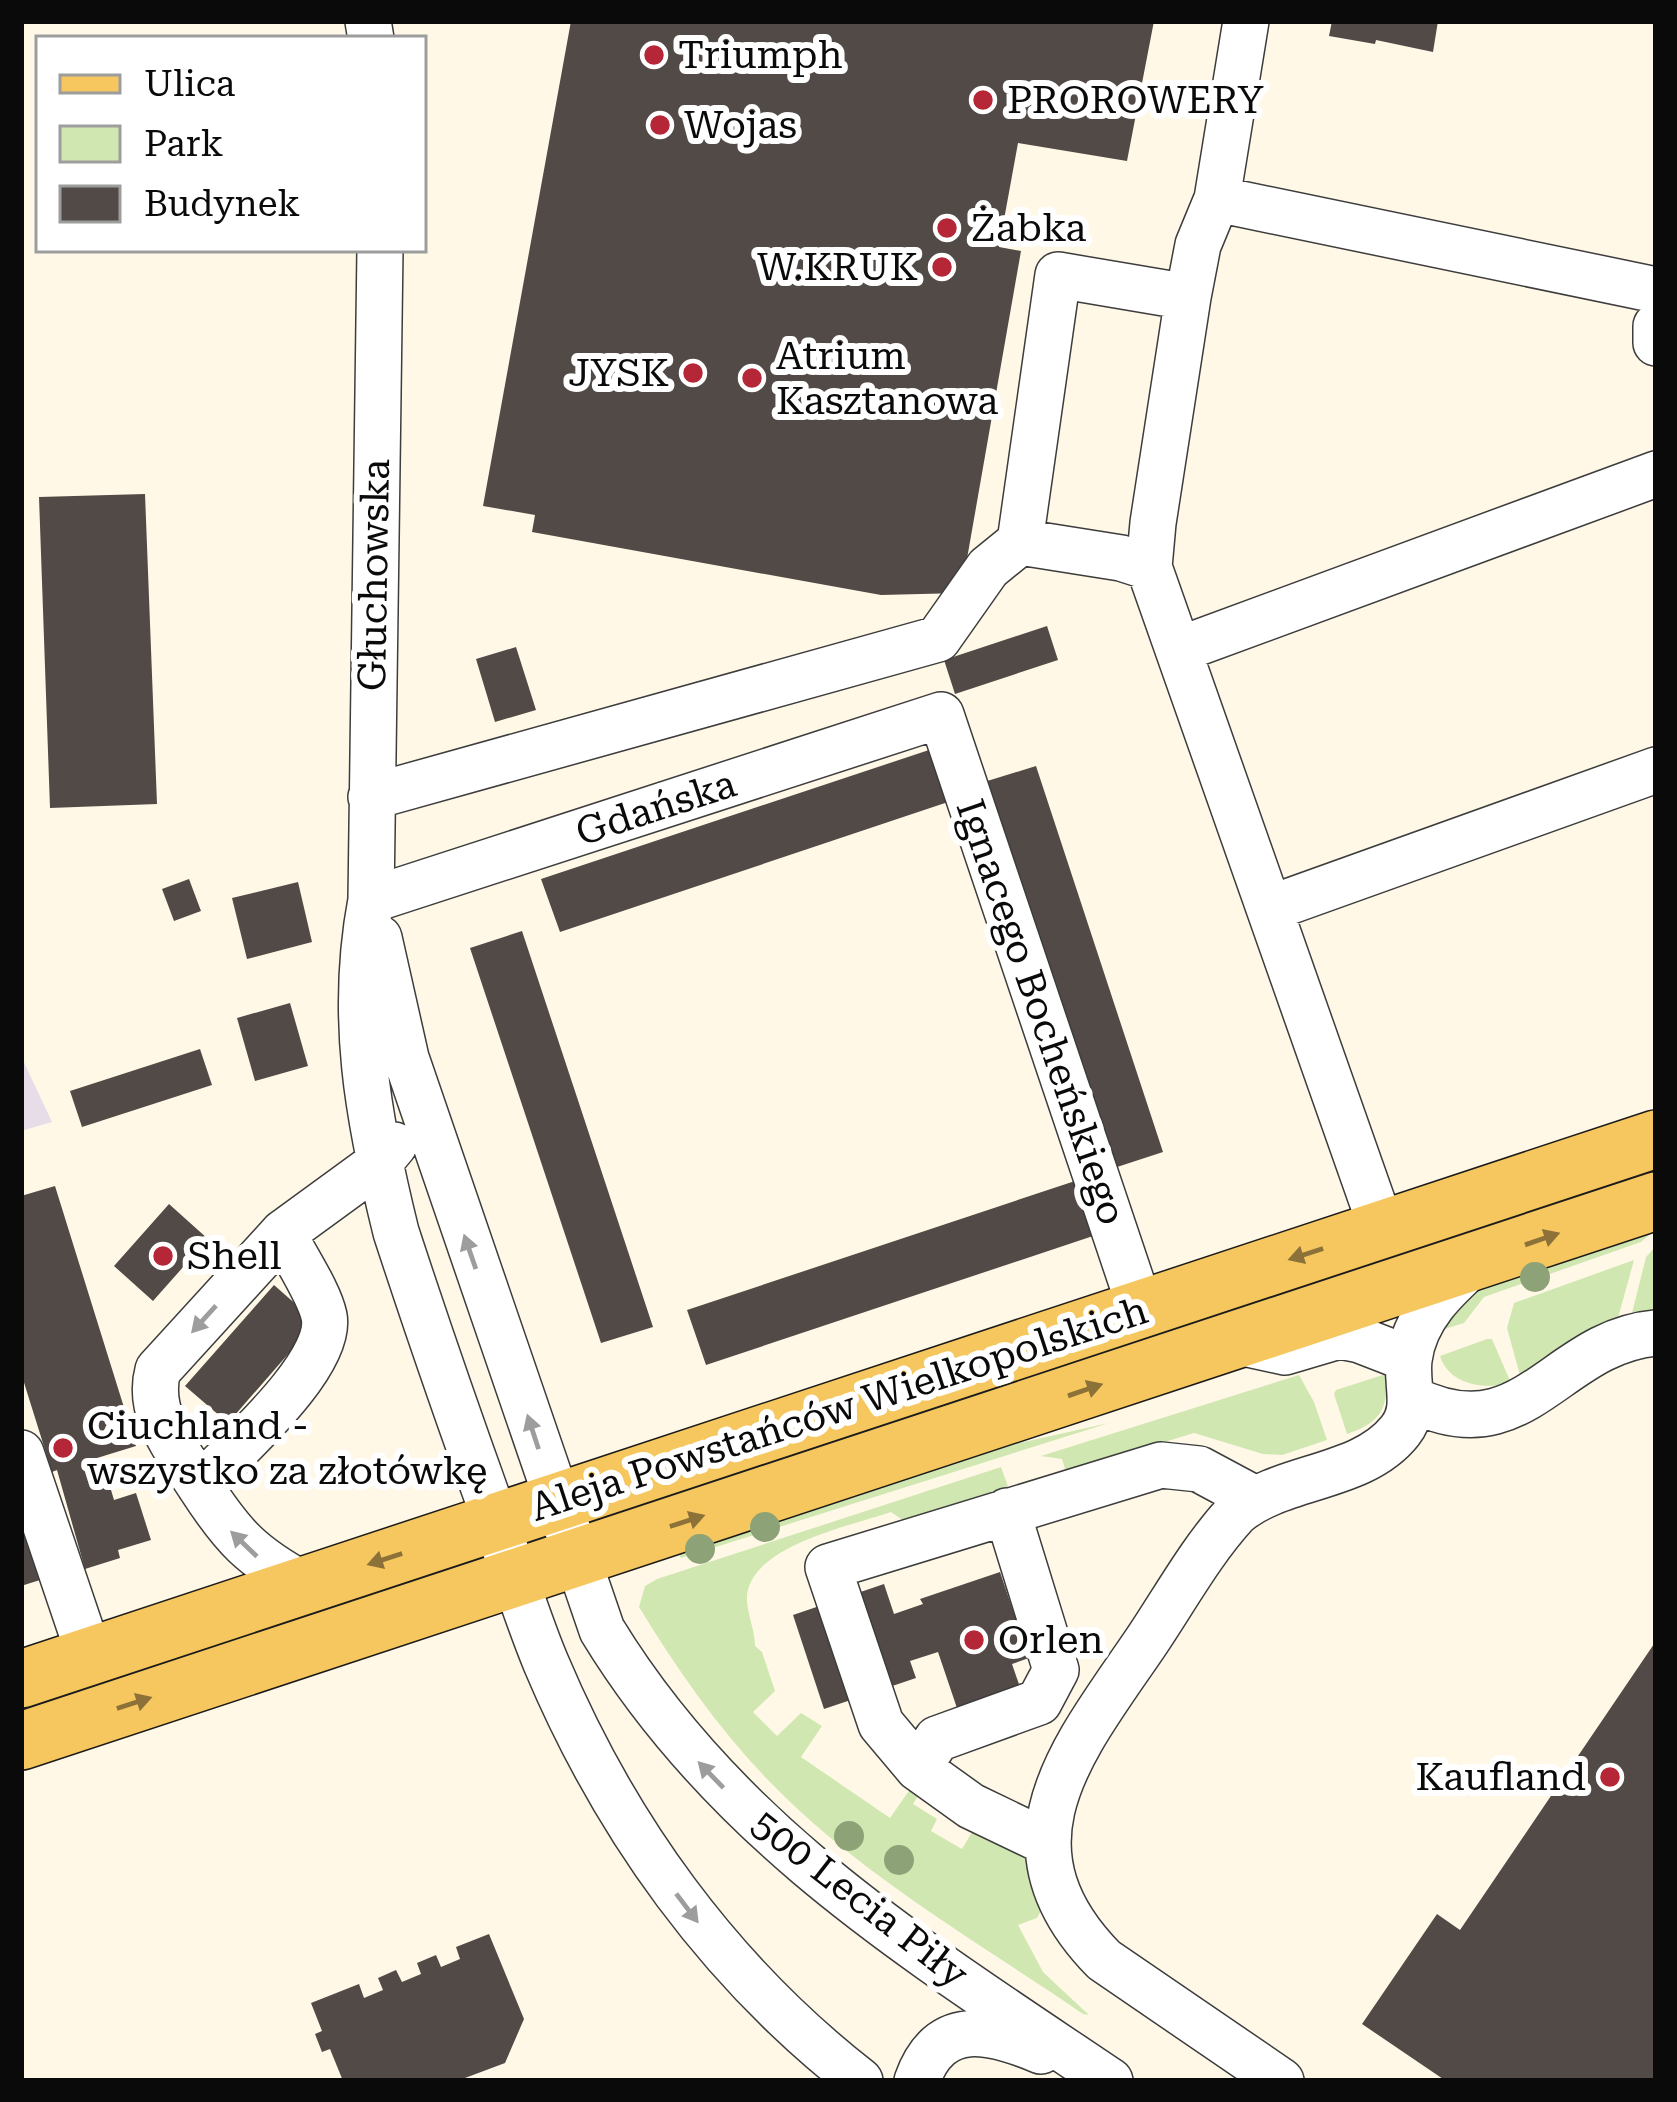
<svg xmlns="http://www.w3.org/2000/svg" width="1677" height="2102" font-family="'Roboto Serif',serif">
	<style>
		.industrial { fill: #e7dde9 }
		.green { fill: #d1e7b2 }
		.building { fill: #524a46 }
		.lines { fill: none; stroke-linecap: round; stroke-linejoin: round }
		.minor-casing { stroke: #3d3d3d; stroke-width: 48 }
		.major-casing { stroke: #1b1b1b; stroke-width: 60 }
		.minor { stroke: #fff; stroke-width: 45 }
		.major { stroke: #f6c75f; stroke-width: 57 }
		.tree { fill: #8da377 }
		.oneway { fill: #8c7239 }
		.oneway2 { fill: #9d9d9d }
		.poi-dot { fill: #b52636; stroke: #fff; stroke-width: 4.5 }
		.labels { text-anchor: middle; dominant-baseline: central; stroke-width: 12; stroke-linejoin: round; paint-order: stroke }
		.poi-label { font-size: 39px; fill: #0a0a0a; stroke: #fff; text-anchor: start }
		.street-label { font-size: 39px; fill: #0a0a0a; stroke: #fff }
	</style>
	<rect width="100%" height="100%" fill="#fff8e6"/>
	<path class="industrial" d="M21,1056l31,66 -31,9z"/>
	<path class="green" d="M1656,1229l-15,13 -157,55 -20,26 -29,9 20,-38z
		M1656,1246v68l-24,-1 14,-56z
		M1634,1260l-16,58 -53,26 -44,35 -14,-51 7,-25z
		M1487,1339h5l19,44c-26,7 -62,2 -71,-27z
		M1386,1374c3,35 -6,49 -39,60l-13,-40 2,-4z
		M1299,1375l15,27 13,38 -45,15 -19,-1 -69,-21 -128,39 -4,-13 -21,-3z
		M1109,1423l-428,135 -5,-9 272,-90z
		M1001,1467l9,25 -91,39 -28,-19c-40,14 -147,35 -144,89 1,15 8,30 8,45l7,6 13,39 -22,21 24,24 24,-23 21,13 -21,31 89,61 23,-33 8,6 -8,13 24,15 -6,12 31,18 13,-22 59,38 11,38 -8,15 -19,7 25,47 46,43 -6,-1c-99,-68 -212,-133 -298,-217 -58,-56 -104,-121 -146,-190l6,-21 12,-7z"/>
	<path class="building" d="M571,21h583l-27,140 -109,-18 -19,104 22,4 -60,342 -80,2 -349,-63 3,-17 -52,-9z
		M1332,21h106l-5,31 -57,-12 -1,4 -46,-8z
		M145,494l12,310 -107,4 -11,-311z
		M1047,626l11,34 -103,34 -11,-34z
		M516,647l20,63 -41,12 -19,-63z
		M938,747l19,52 -397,133 -19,-53z
		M1036,766l127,386 -52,17 -127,-387z
		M189,879l12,32 -27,10 -12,-32z
		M298,882l14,60 -65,17 -15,-61z
		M522,931l131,396 -52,16 -131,-395z
		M290,1003l18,63 -53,15 -18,-63z
		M200,1049l12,36 -130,42 -12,-36z
		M1078,1180l18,55 -390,130 -19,-55z
		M55,1186l81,260 -39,12 2,6 4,-1 11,37 22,-7 15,47 -33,10 2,8 -35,11 -28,-99 -5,2 -31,-99v-177z
		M169,1204l39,35 -55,62 -39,-35z
		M274,1285l42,37 -88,101 -43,-37z
		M21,1523l19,57 -19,6z
		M1000,1572l29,86 -17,6 10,29 -63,21 -21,-62 -28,9 6,17 -92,31 -31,-94 91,-31 10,30 29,-10 -3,-5z
		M1656,1641v440h-210l-84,-57 75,-110 23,16z
		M489,1934l35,85 -19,44 -48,18h-114l-13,-32 -8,3 -7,-18 7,-3 -11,-28 48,-19 5,14 19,-8 -5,-12 18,-8 6,12 19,-8 -4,-11 19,-8 5,12 19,-8 -4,-12z"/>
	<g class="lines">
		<g class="minor-casing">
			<path id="minor" d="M368,21l3,18
				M1246,21l-29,178 -19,46 -10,52 -35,226 -4,44 233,662
				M1217,199l439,91
				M380,249l-9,651c-22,116 -3,219 25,332 31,95 64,190 98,284 17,49 32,99 52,147 69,164 173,308 314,418
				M1656,326v17
				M1020,542l101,16 28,9
				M1181,649l475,-175
				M371,797l567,-158 50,-71 32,-26 38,-267 130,22
				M371,900l570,-185 200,595
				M1271,908l385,-138
				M379,938l27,120 196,572c125,205 314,320 508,451
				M283,1233c11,23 36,59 41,83 10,48 -92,136 -124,170 -23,-36 -54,-72 -42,-116l125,-137 96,-70 15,-18
				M1239,1342l46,10 54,-16 21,4 49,19
				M1412,1399c113,56 142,-57 244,-66
				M21,1453l69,204
				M200,1486c33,51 51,70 104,99
				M918,1768l19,-29 102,-37 17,-32 -49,-159
				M1048,1843l-77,-37 -53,-38 -37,-44 -53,-157 333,-102 38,4 56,30
				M917,2081c23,-65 74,-51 124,-30
				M1281,2081l-177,-121c-114,-116 -30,-212 42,-318 29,-43 55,-91 90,-129 46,-39 125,-33 164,-82 18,-22 6,-46 9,-71 5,-43 37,-72 66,-98"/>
		</g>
		<g class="major-casing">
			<path id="major" d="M21,1679l1635,-540
				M21,1741l1635,-540"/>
		</g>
		<use href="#minor" class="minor"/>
		<use href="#major" class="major"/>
	</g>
	<g class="tree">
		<circle cx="1535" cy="1277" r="15"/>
		<circle cx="765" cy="1527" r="15"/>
		<circle cx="700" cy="1549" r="15"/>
		<circle cx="849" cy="1836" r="15"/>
		<circle cx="899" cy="1860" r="15"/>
	</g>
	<defs><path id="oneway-solid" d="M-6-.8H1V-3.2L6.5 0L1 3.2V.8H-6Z" transform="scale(3)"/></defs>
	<g class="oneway">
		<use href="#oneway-solid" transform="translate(1542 1239) rotate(-19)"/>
		<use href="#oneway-solid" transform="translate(1306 1254) rotate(162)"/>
		<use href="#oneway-solid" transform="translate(1085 1390) rotate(-19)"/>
		<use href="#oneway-solid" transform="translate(687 1521) rotate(-18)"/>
		<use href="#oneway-solid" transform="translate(385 1559) rotate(162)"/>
		<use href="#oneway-solid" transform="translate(134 1703) rotate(-18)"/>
	</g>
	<g class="oneway2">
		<use href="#oneway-solid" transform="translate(470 1252) rotate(-109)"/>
		<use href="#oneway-solid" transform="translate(204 1319) rotate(132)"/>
		<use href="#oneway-solid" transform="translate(533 1432) rotate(-108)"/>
		<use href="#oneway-solid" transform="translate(244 1544) rotate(-136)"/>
		<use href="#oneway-solid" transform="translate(711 1775) rotate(-134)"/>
		<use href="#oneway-solid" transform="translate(687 1908) rotate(53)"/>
	</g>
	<g class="poi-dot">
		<circle cx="654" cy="55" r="12"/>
		<circle cx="983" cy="100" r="12"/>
		<circle cx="660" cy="125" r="12"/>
		<circle cx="947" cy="228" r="12"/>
		<circle cx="942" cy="267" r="12"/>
		<circle cx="693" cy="373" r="12"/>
		<circle cx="752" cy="378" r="12"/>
		<circle cx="163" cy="1256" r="12"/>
		<circle cx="63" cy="1448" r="12"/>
		<circle cx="974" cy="1640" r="12"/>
		<circle cx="1610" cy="1777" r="12"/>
	</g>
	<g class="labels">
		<g class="poi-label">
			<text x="678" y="55">Triumph</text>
			<text x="1007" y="100">PROROWERY</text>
			<text x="684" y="125">Wojas</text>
			<text x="971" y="228">Żabka</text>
			<text x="918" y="267" text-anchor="end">W.KRUK</text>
			<text x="776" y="356">Atrium<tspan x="776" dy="45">Kasztanowa</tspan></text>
			<text x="669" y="373" text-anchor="end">JYSK</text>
			<text x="187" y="1256">Shell</text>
			<text x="87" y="1426">Ciuchland -<tspan x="87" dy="45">wszystko za złotówkę</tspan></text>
			<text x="998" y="1640">Orlen</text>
			<text x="1586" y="1777" text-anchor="end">Kaufland</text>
		</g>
		<g class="street-label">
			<text transform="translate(374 575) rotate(-89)">Głuchowska</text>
			<text transform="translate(656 808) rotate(-18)">Gdańska</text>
			<text transform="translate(1041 1012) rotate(71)">Ignacego Bocheńskiego</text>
			<text transform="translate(839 1409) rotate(-18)">Aleja Powstańców Wielkopolskich</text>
			<text transform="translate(860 1899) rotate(38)">500 Lecia Piły</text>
		</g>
	</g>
	<rect width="1677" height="2102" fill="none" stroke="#0a0a0a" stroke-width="48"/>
	<rect x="36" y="36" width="390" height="216" fill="#ffffff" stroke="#9d9d9d" stroke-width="3"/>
	<rect x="60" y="75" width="60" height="18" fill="#f6c75f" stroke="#9d9d9d" stroke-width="3"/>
	<text x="144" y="96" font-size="36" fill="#0a0a0a">Ulica</text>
	<rect x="60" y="126" width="60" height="36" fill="#d1e7b2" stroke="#9d9d9d" stroke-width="3"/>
	<text x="144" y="156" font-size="36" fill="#0a0a0a">Park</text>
	<rect x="60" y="186" width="60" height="36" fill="#524a46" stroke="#9d9d9d" stroke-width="3"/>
	<text x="144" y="216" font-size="36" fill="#0a0a0a">Budynek</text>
</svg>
